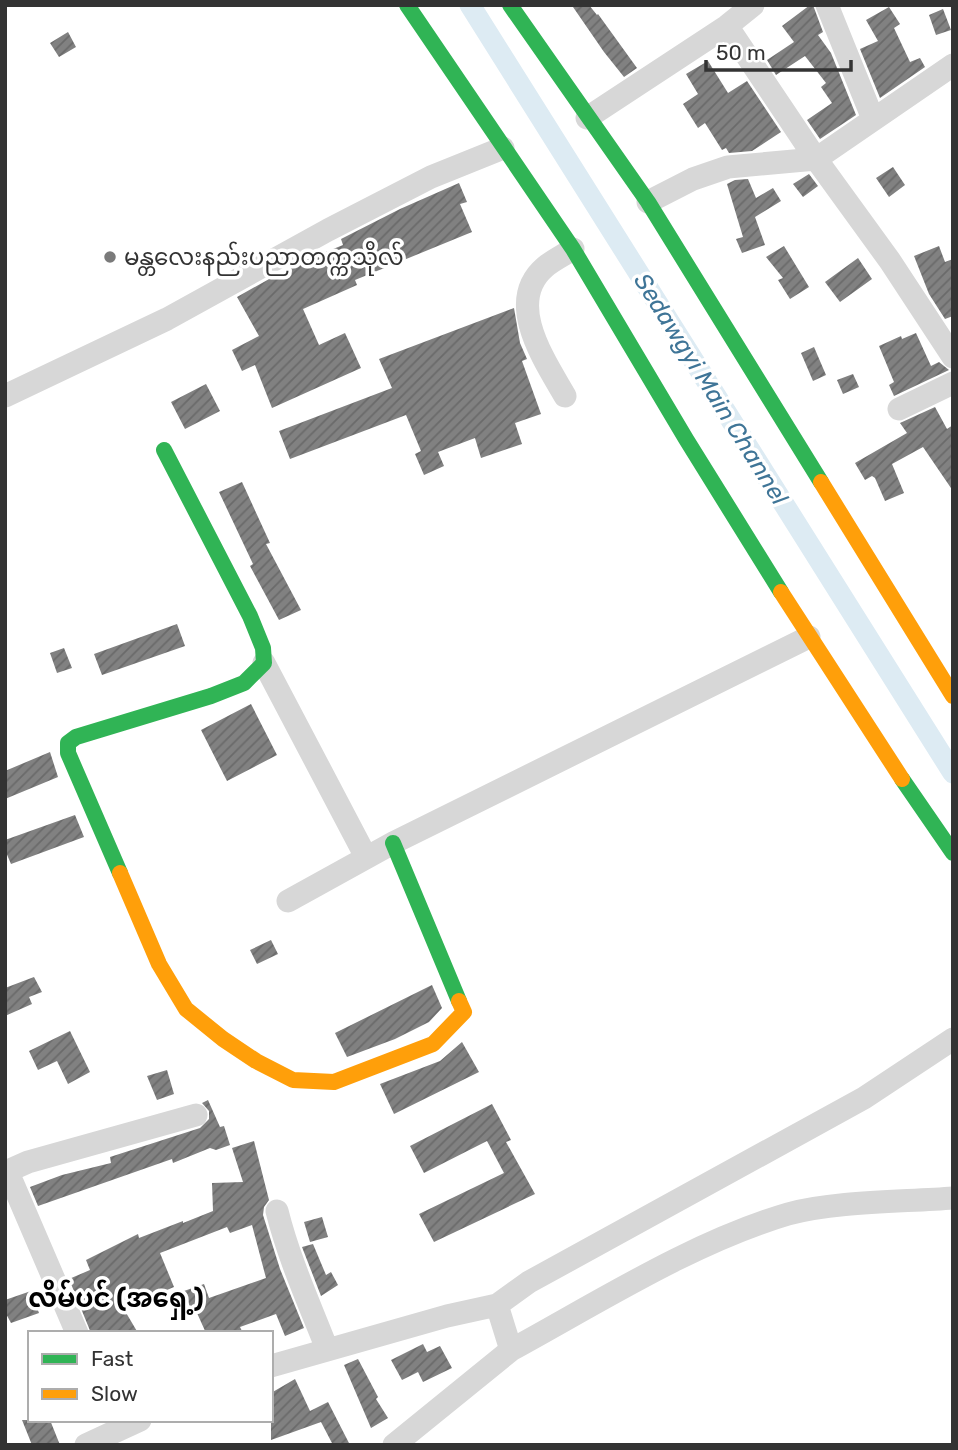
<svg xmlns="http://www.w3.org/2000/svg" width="958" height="1450" font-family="Rubik,'Noto Sans Myanmar',sans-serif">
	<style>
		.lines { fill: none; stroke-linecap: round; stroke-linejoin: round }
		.canal { stroke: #ddebf3; stroke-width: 21 }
		.building { fill: url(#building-hatch) }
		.street { stroke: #d7d7d7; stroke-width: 23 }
		.fast { stroke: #30b455; stroke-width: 16 }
		.slow { stroke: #ff9f0a; stroke-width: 16 }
		.poi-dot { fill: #7a7a7a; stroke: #fff; stroke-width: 2.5 }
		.labels { text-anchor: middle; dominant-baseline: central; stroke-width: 7; stroke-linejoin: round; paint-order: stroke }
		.poi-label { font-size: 23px; fill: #333; stroke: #fff; text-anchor: start }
		.water-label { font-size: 24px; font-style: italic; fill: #3f7597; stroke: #fff }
		.quarter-label { font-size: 26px; font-weight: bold; fill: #000; stroke: #fff }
	</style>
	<defs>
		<pattern id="building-hatch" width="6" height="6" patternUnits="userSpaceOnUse" patternTransform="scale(1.75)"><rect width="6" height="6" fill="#818181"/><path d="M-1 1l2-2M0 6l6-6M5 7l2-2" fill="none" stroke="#6a6a6a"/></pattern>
	</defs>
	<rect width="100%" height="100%" fill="#fff"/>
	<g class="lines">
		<path class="canal" d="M470,5l483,768"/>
	</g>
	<path class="building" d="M575,5h14l8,10 1,-1 39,54 -13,9 -20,-25 -31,-45z
		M810,5h3l10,27 -5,3 13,18 25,62 -36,24 -13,-19 25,-17 -11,-16 5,-4 -21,-27 -29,19 -9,-15 27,-18 -12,-16z
		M889,7l11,17 -6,4 16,34 10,-4 5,9 -45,31 -20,-49 18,-8 -12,-21z
		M943,9l8,21 -15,5 -7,-20z
		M68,32l8,15 -17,10 -9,-14z
		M708,61l20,32 19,-12 34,51 -29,19 -23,2 -3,-5 -4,2 -17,-27 -7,5 -15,-24 15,-10 -12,-20z
		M893,167l12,18 -16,12 -13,-19z
		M809,174l9,12 -15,11 -10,-13z
		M748,179l8,19 17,-10 8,13 -26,16 10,28 -23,8 -6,-14 7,-2 -16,-53 8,-4z
		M459,183l8,19 -7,2 12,28 -117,48 2,5 -54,24 16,36 26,-12 16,35 -89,40 -17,-43 -13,6 -10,-21 27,-14 -22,-39 59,-33 47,-19 -2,-6 59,-30z
		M784,246l25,41 -19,12 -12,-19 5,-2 -17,-21z
		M939,246l6,16 8,-3v57l-8,3 -16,-25 -15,-38z
		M858,258l14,21 -32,23 -15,-20z
		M514,308l6,35 7,16 -5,2 19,53 -26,9 7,21 -41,14 -6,-20 -37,14 6,14 -20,9 -9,-21 6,-3 -15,-36 -116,44 -11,-28 113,-43 -13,-29z
		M916,333l15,33 8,-4 10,8 -55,26 -5,-11 5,-3 -15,-36 22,-10 1,3z
		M814,347l12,28 -13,6 -12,-28z
		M853,374l6,13 -16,7 -6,-14z
		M206,384l14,27 -35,18 -14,-27z
		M935,407l12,22 6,-4v66l-30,-44 -31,17 12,29 -19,8 -10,-23 -3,-2 -7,4 -10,-17 52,-30 -7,-10z
		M242,482l28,61 -4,1 35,66 -22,10 -29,-54 3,-2 -34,-72z
		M177,624l8,22 -83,29 -8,-21z
		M64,648l8,20 -15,5 -7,-20z
		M251,704l26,51 -50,26 -26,-51z
		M50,752l8,25 -53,22v-28z
		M75,815l9,22 -73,27 -6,-14v-10z
		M271,940l7,14 -21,10 -7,-14z
		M34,977l8,15 -13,5 3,7 -27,12v-28z
		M432,985l10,23 -13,14 -34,17 -48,18 -12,-24z
		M70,1031l20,41 -22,12 -11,-23 -19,9 -9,-19z
		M462,1042l17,30 -85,42 -14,-30 60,-23z
		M167,1070l7,24 -17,6 -10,-24z
		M208,1100l12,27 4,-1 6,19 -14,5 -6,-2 -37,15 -1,-4 -134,47 -8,-19 32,-12 49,-12 -1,-6 90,-29 9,-9v-8l-7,-8z
		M492,1104l19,36 -5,2 29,52 -101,48 -15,-28 85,-41 -17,-32 -63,32 -14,-27z
		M254,1141l15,59 -5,7 -1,8 17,54 24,59 -19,8 -9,-22 -36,13 3,6h-37l-9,-20 -4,2 -9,-24 20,-7 5,14 57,-20 -14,-53 -22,8 -3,-6 -67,26 14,34 -45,19 1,3 -5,2 13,22h-47l-22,-54 21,-9 -4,-10 52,-26 1,4 44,-17v2l30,-12 -1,-28 31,-1 -11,-34z
		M322,1217l6,20 -18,5 -6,-20z
		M313,1244l13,31 5,-3 7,13 -17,11 -19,-49z
		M31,1291l8,22 -28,10 -6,-11v-12z
		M423,1344l4,8 13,-6 12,22 -29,14 -5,-10 -16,8 -11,-20z
		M358,1359l20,38 -2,2 12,19 -17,10 -27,-63z
		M295,1379l15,32 18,-9 22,43h-17l-12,-23 -50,18v-47z
		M22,1420h28l10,25h-28z"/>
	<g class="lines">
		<path class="street" d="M827,5l46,114
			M727,26l89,133 74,102 63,96
			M587,118l140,-92 26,-21
			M648,202l45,-23 35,-12 88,-8 137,-94
			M5,396l162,-77 161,-89 103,-53 72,-29
			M565,396c-20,-35 -61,-94 -20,-129 8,-7 19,-12 28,-18
			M899,409l54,-26
			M264,663l102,194
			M288,901l105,-58 416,-206
			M277,1211c12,48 32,92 50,138
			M77,1333l-67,-156v-7l18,-8 168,-47
			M511,1350c88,-48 182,-108 277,-136 47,-13 115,-12 165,-16
			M271,1366l176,-50 50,-11
			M86,1445l54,-25
			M394,1445l117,-95 -14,-45 32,-23 335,-184 89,-59"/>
		<path class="fast" d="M407,5l166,244 113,190 95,153
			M510,5l138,197 173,280
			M902,779l51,74
			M393,843l66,158
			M120,873l-52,-120v-10l8,-6 135,-41 33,-13 20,-20 -1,-15 -13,-32 -86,-166"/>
		<path class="slow" d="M821,482l132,214
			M781,592l121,187
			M120,873l39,91 27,45 37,30 33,22 37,19 41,2 99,-38 31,-32 -5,-11"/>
	</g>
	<circle class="poi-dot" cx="110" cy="257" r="7"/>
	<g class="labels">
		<g class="poi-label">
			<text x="124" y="257">မန္တလေးနည်းပညာတက္ကသိုလ်</text>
		</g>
		<g class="water-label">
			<text transform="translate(711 389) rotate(58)">Sedawgyi Main Channel</text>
		</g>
		<g class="quarter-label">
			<text x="116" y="1298">လိမ်ပင် (အရှေ့)</text>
		</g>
	</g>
	<rect width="958" height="1450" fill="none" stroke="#333333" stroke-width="14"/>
	<rect x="28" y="1331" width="245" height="91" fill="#ffffff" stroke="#adadad" stroke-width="2"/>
	<rect x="42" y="1354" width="35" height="10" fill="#30b455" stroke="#adadad" stroke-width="2"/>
	<text x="91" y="1366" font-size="21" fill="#333333">Fast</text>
	<rect x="42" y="1389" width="35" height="10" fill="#ff9f0a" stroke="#adadad" stroke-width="2"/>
	<text x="91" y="1401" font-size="21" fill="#333333">Slow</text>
	<path d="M706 60v10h145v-10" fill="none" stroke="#333333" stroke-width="3.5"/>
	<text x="716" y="60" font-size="21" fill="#333333" stroke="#ffffff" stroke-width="5" paint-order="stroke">50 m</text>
</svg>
